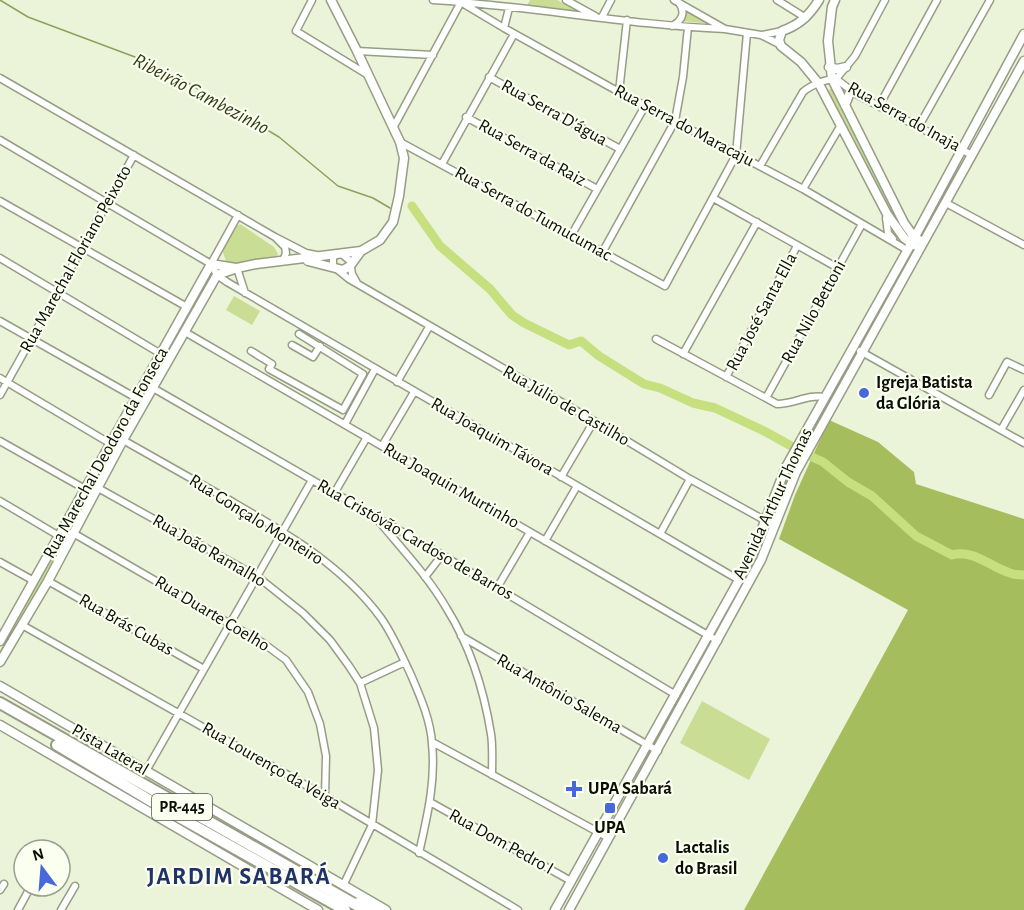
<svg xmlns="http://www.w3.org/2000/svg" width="1024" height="910" font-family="'Alegreya Sans',sans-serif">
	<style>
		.green { fill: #c9dd94 }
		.forest { fill: #a6bd5e }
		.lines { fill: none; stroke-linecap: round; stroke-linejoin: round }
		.stream { stroke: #8ea05b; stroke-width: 1.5 }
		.river { stroke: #c6df7f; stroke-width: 9 }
		.street-casing { stroke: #969d85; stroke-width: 9 }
		.secondary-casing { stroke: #969d85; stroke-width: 11 }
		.highway-casing { stroke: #969d85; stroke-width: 14 }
		.street { stroke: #fff; stroke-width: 6 }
		.secondary { stroke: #fff; stroke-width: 8 }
		.highway { stroke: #fff; stroke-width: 10 }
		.poi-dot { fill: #4767da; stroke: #faffef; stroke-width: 2 }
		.labels { text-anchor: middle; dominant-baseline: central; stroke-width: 4.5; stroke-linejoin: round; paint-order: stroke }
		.shield { fill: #faffef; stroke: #53564c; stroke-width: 1.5 }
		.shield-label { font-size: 16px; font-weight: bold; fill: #0c0e06 }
		.street-label { font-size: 18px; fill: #0c0e06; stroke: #faffef }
		.poi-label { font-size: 18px; font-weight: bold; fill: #0c0e06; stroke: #faffef; text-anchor: start }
		.water-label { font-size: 20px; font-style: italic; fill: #323b13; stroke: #faffef }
		.district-label { font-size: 24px; font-weight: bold; letter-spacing: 1.5px; fill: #21326a; stroke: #faffef }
	</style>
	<rect width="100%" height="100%" fill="#ebf3d9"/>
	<path class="green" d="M530,0h27l26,13 -57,-6z
		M686,10l25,14 -29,-3z
		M830,89h3l65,131 -3,2 -67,-131z
		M240,224l34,23 4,7 -1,2 -45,8 -6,-3 -4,-11c3,-9 9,-21 18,-26z
		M206,278h3l1,3 -66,116 -3,-4z
		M234,296l26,15 -8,14 -26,-15z
		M137,403l3,1 -66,122h-4l-1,-3z
		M62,537h4v3l-66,119v-9z
		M702,701l68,38 -21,41 -69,-37z"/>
	<path class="forest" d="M829,420l49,22 36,30 2,12 108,35v391h-280l164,-300 -129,-71 16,-44z"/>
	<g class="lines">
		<path class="stream" d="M0,0l28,17 107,40 48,23 96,57 59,49 35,12 17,10"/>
		<path class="river" d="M412,206l28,40 50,43 22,26 12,8 45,22 12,-4 18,15 45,28 16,4 33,15 22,5 49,23 29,16
			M812,457l11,5 25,20 24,14 44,40 36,19c22,-6 38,12 58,18 4,2 10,2 14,2"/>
		<g class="street-casing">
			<path id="street" d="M312,0l-16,31 72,44
				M433,0c98,6 194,25 292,29
				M457,0l47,28 115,64 184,97 104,61
				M566,0l29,16
				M674,0l51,29 36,6 20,10
				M777,0l29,18
				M602,17l9,-17
				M672,26c10,-5 14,-14 7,-23
				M504,28l5,-20
				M762,35l20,-4
				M357,51l76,4
				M489,77l131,72
				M0,78l275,159
				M836,79l20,15 116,61
				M619,92l8,-72
				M879,106l58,-106
				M466,117l131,72
				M919,126l71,-126
				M393,128l69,-128
				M0,140l211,124
				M400,142l265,144 71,-131 11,-122
				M442,164l72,-130
				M760,166l43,-74c8,-7 23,-13 33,-13l19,-23 30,-56
				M803,189l38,-64
				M713,198l125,70
				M0,201l187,106
				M946,203l78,42
				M886,218l2,15 5,6
				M572,234l73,-128
				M602,253l73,-132 8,-44 5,-50
				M336,254l-3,4v8l16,13 245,142 96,58 85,47
				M342,254l8,7 2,13 5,9
				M0,258l161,96
				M283,261l3,-8 -1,-6 -10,-10 31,16 10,2
				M211,264l6,11 10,7 512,298
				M211,264l27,-49
				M237,268l8,25
				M0,321l138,78
				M185,332l533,309
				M656,339l121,65c17,0 31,-10 47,-7
				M292,345l21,12 7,-11
				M251,351l21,13 -3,5 74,41 20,-36 -64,-40
				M860,351l164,92
				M683,354l74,-132
				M726,377l71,-131
				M0,378l111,66
				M397,382l32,-55
				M153,388l289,167 234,140
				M0,395l134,-240
				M989,395l18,-33 17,8
				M766,398l96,-174
				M345,424l30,-55
				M1001,430l23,-40
				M123,440c36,20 72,41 108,61 55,32 111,64 150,117 12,17 21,38 30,57 9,21 20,46 21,69 4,37 -5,73 -13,109
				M0,441l85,48
				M382,446l32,-54
				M561,477l33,-56
				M98,488l160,89 45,36 27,27 19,26 11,17 14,45 4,42 -6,55 -29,61
				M335,492l32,-55
				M0,501l59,35 14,-3 190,110 23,17 22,32 12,32 6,32 -1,40
				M377,519c24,29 51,57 70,90 23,37 37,82 44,125 2,13 1,27 1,41
				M660,534l30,-55
				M545,541l32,-55
				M0,562l34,19
				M425,577l17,-22
				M48,581l156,88
				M497,588l33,-56
				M22,625l303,171 193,114
				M461,636l197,115
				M360,683l45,-21
				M432,742l177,96
				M146,771l166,-291
				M430,802l141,79
				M0,890l4,-6
				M18,910l13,-24
				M61,910l14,-24"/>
		</g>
		<g class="secondary-casing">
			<path id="secondary" d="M819,0c-10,16 -20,25 -37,31l-3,9 2,6 20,16 18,22 68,130 17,24 10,7
				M835,0l-3,7 -4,34 4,38 72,144 10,14 4,2
				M829,67l8,2 9,-2
				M845,105l6,-15
				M308,261l35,9 7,-4 11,-15 19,-11 13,-18 6,-26 5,-38 -4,-16 -43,-91 -26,-51
				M0,641l211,-377 25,4
				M0,662l48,-81 75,-141 94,-165 20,-7 19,-4 105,-13
				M0,686l386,224
				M0,725l318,185
				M555,910l184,-330 12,-23 35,-90 125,-223 113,-210
				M569,910l192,-350 35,-88 228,-411"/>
		</g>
		<g class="highway-casing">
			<path id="highway" d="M0,703l365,207
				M57,745l104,62 184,103
				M358,903l20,7"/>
		</g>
		<use href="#street" class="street"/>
		<use href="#secondary" class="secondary"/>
		<use href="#highway" class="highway"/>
	</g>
	<g class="poi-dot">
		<circle cx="864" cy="393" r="6"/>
		<path d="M571 780h6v6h6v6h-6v6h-6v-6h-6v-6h6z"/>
		<rect x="604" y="802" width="12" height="12" rx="3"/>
		<circle cx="663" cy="858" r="6"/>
	</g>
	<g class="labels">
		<rect class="shield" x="152" y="794" width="60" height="26" rx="4.5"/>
		<g class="shield-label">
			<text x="182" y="807">PR-445</text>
		</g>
		<g class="street-label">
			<text transform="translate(554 113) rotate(29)">Rua Serra D'água</text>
			<text transform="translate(904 117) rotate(29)">Rua Serra do Inaja</text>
			<text transform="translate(684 126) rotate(28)">Rua Serra do Maracaju</text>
			<text transform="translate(532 153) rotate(29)">Rua Serra da Raiz</text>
			<text transform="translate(533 214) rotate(29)">Rua Serra do Tumucumac</text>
			<text transform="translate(76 259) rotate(-61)">Rua Marechal Floriano Peixoto</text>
			<text transform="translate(762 312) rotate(-62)">Rua José Santa Ella</text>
			<text transform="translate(814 312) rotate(-61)">Rua Nilo Bettoni</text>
			<text transform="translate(566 406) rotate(30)">Rua Júlio de Castilho</text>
			<text transform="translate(492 437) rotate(30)">Rua Joaquim Távora</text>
			<text transform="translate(106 453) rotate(-61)">Rua Marechal Deodoro da Fonseca</text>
			<text transform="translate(451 486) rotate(30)">Rua Joaquin Murtinho</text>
			<text transform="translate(773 504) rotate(-65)">Avenida Arthur Thomas</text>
			<text transform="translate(256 520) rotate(32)">Rua Gonçalo Monteiro</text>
			<text transform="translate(415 540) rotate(30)">Rua Cristóvão Cardoso de Barros</text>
			<text transform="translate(209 551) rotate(30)">Rua João Ramalho</text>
			<text transform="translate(212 614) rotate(31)">Rua Duarte Coelho</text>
			<text transform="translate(126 625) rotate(30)">Rua Brás Cubas</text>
			<text transform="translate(559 694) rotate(30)">Rua Antônio Salema</text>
			<text transform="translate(110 750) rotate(30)">Pista Lateral</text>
			<text transform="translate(271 766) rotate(30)">Rua Lourenço da Veiga</text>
			<text transform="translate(501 842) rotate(29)">Rua Dom Pedro I</text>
		</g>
		<g class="poi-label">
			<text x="876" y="383">Igreja Batista<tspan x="876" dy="21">da Glória</tspan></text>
			<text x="588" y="789">UPA Sabará</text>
			<text x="610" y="828" text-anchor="middle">UPA</text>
			<text x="675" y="848">Lactalis<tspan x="675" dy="21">do Brasil</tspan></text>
		</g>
		<g class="water-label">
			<text transform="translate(201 94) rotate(28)">Ribeirão Cambezinho</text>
		</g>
		<g class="district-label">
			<text x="239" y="877">JARDIM SABARÁ</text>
		</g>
	</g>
	<g transform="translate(42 868) rotate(344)"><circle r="28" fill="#faffef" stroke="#9b9f92" stroke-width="1.5"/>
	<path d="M0-4.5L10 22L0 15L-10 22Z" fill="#4767da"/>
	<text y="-9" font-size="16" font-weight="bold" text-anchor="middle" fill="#0c0e06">N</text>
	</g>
</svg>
